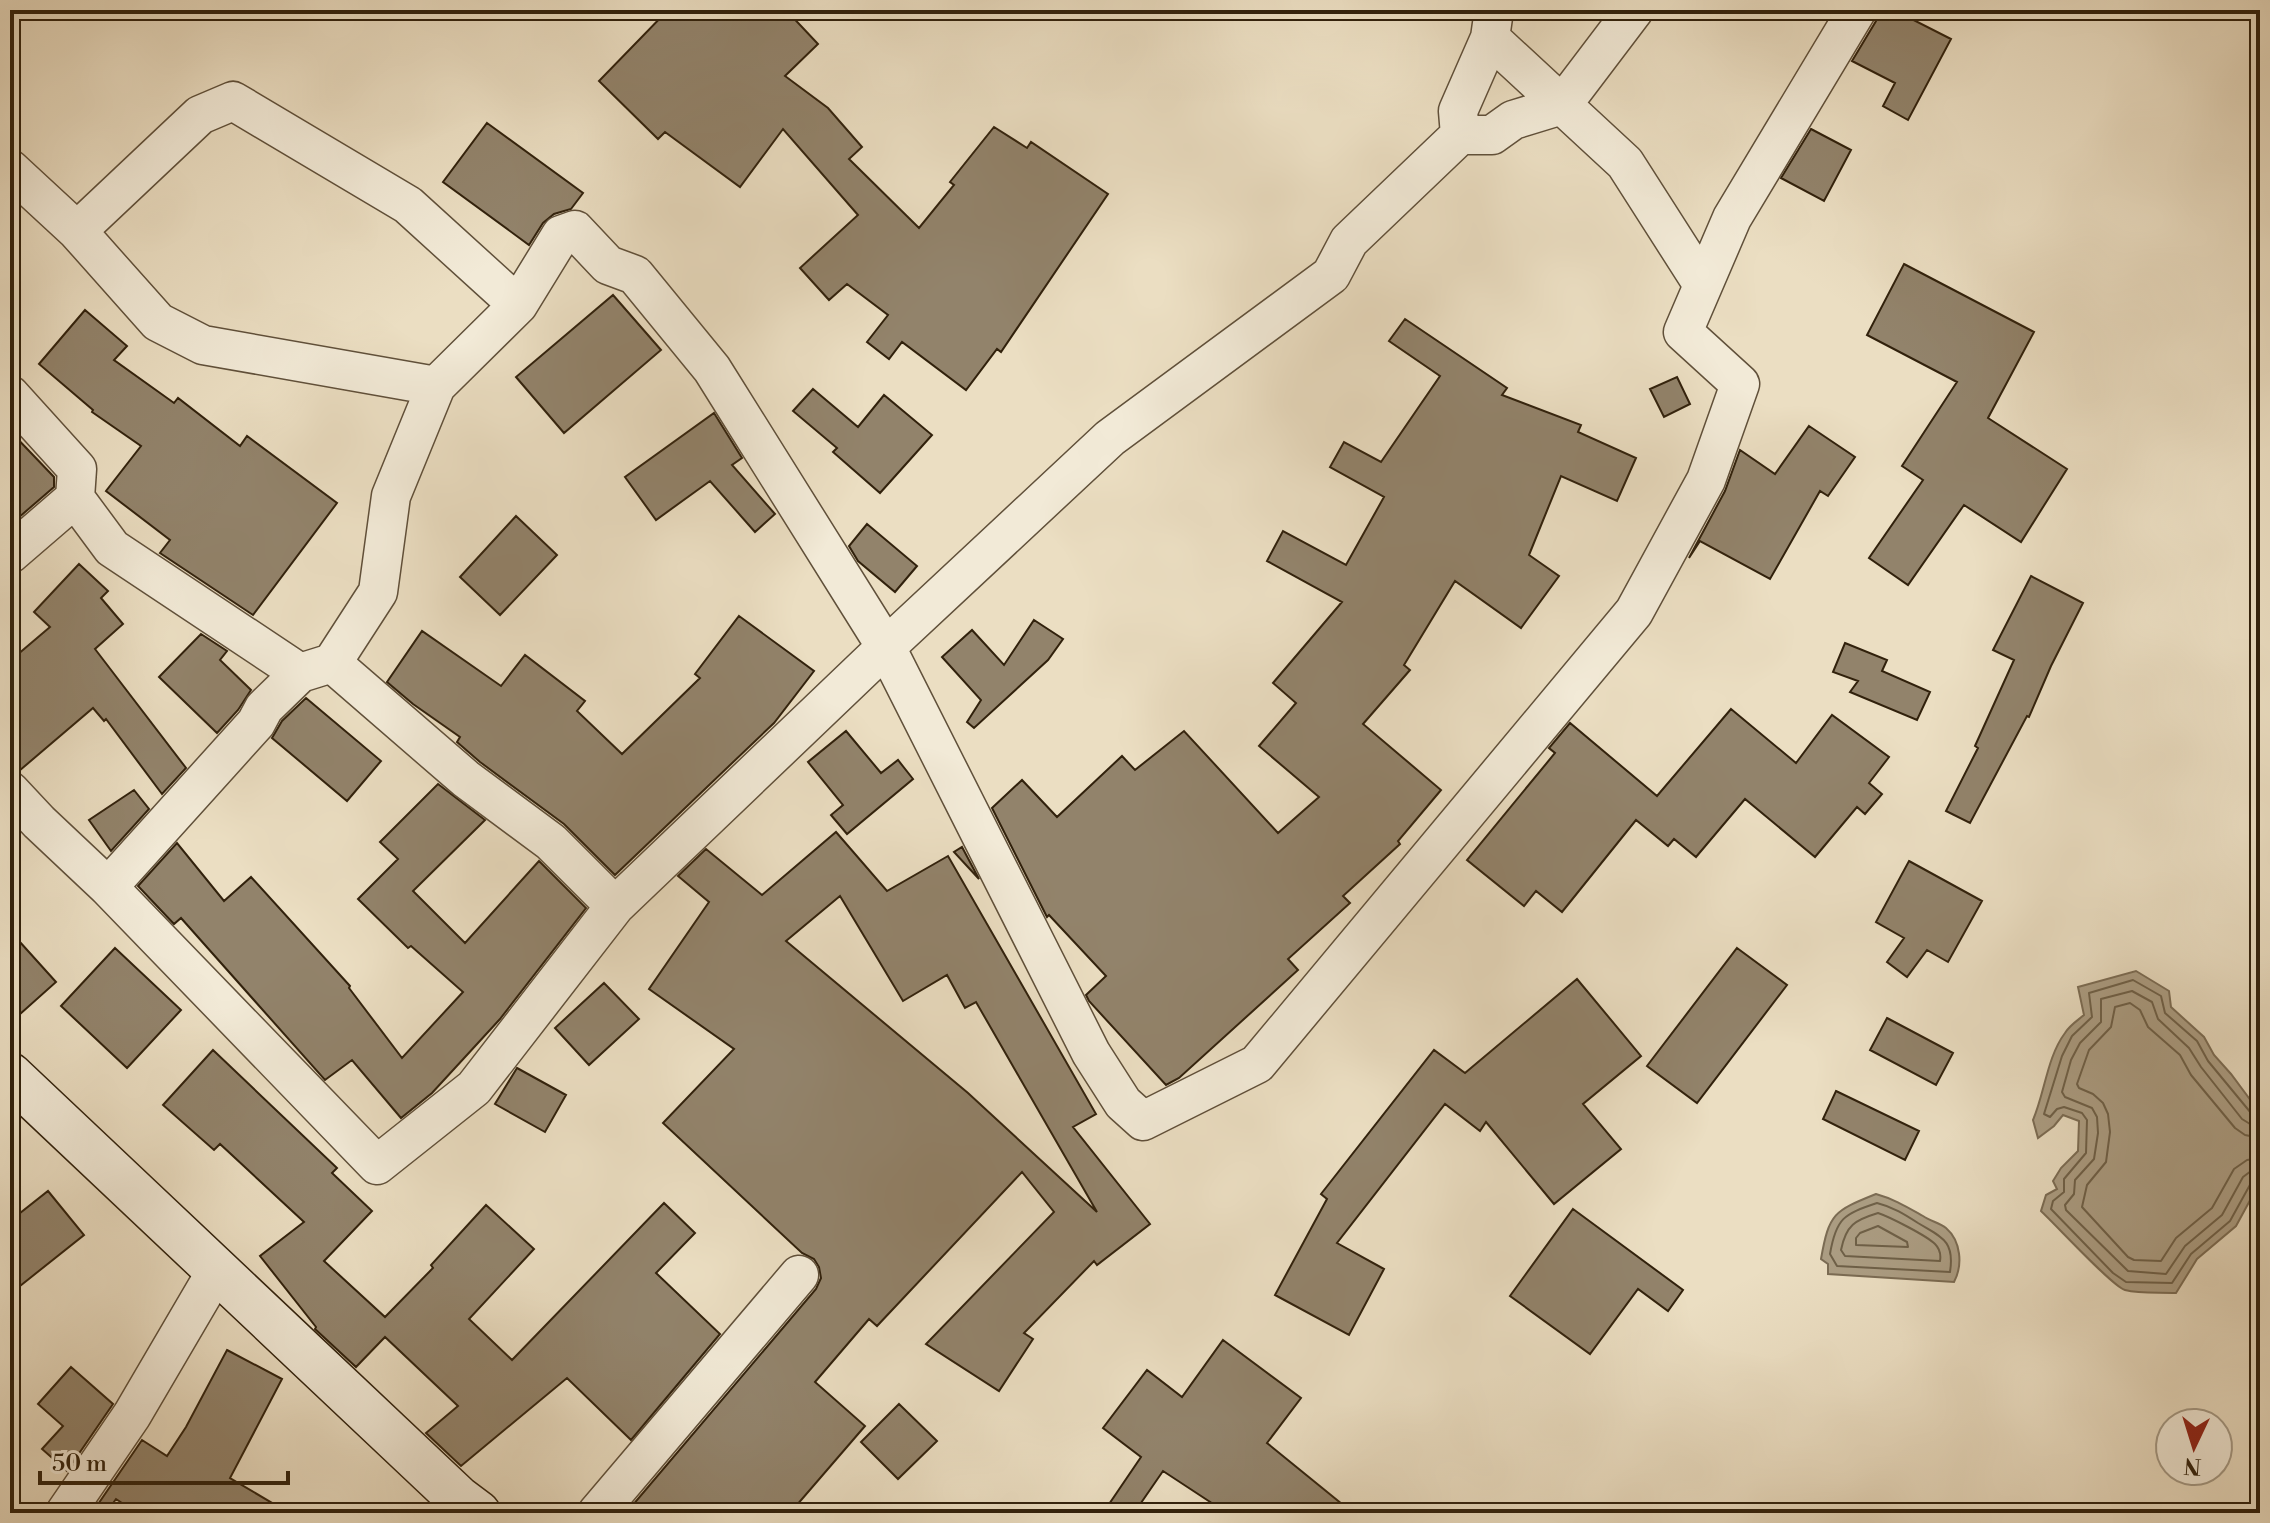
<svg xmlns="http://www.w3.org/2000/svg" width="2270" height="1523" font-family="'Libre Bodoni',serif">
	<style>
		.water { fill: #ac9e84; stroke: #7b6c54; stroke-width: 2 }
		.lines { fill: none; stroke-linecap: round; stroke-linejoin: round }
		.shore { stroke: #6e6048; stroke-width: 2 }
		.building { fill: #92836b; stroke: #31210c; stroke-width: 2; fill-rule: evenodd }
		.street-casing { stroke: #60503a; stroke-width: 41 }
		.secondary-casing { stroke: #31210c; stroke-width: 47 }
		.street { stroke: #f2ead7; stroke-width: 38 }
		.secondary { stroke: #f2ead7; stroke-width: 44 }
	</style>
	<rect width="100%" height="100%" fill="#ebdec2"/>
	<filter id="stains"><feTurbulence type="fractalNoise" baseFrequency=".0025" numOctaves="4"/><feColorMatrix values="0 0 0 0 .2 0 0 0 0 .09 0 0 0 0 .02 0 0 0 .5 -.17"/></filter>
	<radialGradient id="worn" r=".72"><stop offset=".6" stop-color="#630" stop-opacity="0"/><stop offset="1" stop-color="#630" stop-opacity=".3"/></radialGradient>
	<path class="water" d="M2136,971l33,20 2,16 33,30 10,18 17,19 29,39v69l-24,44 -39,33 -21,34c-16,-1 -36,1 -51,-3 -12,-3 -69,-65 -84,-79l5,-16 11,-6 -4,-8 8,-13 17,-17 1,-30 -16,-6 -9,11 -16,12 -5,-18c12,-28 14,-63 32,-87 4,-7 13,-13 19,-18l-6,-28z
		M1876,1194c18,5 31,13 47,22 7,5 17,7 23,12 15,13 17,37 8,54l-126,-8v-10l-7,-5c8,-46 13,-48 55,-65z"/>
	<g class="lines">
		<path class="shore" d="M2260,1116l-9,-3 -43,-52 -11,-20 -32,-28 -4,-17 -28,-16 -44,13 3,24 -20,19 -10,20 -18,58 6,3 7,-8 7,-2 18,6 5,7 -1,33 -22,26v13l-11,9 -2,8 62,64 13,9 46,1 19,-29 39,-33 21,-38 9,-3
			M2260,1126l-10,-2 -8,-5 -41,-52 -12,-19 -31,-29 -6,-17 -20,-11 -31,8v23l-21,21 -9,17 -9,32 3,5 27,11 5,9 1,16 -4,26 -19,21 -1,14 -9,11 1,5 62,61 38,3 19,-28 37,-31 21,-38 8,-6 9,-1
			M2260,1138l-15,-3 -10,-7 -44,-53 -11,-20 -32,-28 -8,-17 -10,-7 -15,4 -4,20 -22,23 -12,34 2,4 14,6 10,9 5,11 2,18 -4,30 -19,23 -5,22 46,50 6,3 27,1 15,-23 36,-30 22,-39 13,-9 13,-2
			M1877,1203c16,4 27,11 41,20 23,14 37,17 32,49l-113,-6 -7,-12c6,-36 14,-40 47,-51z
			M1878,1213c12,4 49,23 57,31 5,5 6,11 5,17l-95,-5 -4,-6c5,-25 14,-30 37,-37z
			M1878,1226l29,16 1,5 -52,-2v-7l4,-5z"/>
	</g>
	<path class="building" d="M668,10h118l32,34 -33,32 43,32 34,39 -13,12 70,69 35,-43 -4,-3 44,-55 33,21 4,-6 77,52 -107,158 -4,-3 -31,41 -64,-48 -13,17 -22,-17 21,-27 -41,-31 -18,16 -29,-32 58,-53 -75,-86 -43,58 -75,-55 -7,7 -59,-58z
		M1879,10h15l57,29 -43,81 -25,-14 12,-23 -43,-22 24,-40z
		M487,123l96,70 -12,16 -17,5 -11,9 -14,22 -86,-63z
		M1811,129l40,21 -27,51 -43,-23z
		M1904,264l130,68 -46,86 79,51 -46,73 -57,-37 -56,80 -39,-27 54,-78 -21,-14 55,-84 -90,-47z
		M613,295l48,55 -97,83 -48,-56z
		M85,310l42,36 -13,14 60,43 4,-5 62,48 7,-10 90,67 -84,112 -93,-62 10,-13 -64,-49 35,-45 -49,-34 1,-2 -54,-46z
		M1405,319l102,69 -5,7 79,30 -3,7 58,26 -19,43 -56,-25 -32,79 30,21 -38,52 -66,-47 -51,84 6,5 -47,54 78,66 -43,51 2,3 -57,52 7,7 -62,56 10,11 -119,108 -13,7 -77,-84 -3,-6 20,-19 -57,-61 -2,2 -55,-109 30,-28 35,37 65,-61 13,14 49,-39 94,102 41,-36 -60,-51 37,-43 -23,-20 69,-81 -75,-41 16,-30 63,34 38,-68 -54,-30 14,-25 37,20 59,-86 -51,-35z
		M1677,377l13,27 -26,13 -14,-28z
		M813,389l45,38 26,-32 48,40 -52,58 -47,-41 4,-4 -44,-37z
		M714,413l28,45 -10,7 43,49 -20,18 -45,-51 -54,39 -31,-43z
		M1809,426l46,31 -27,39 -8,-5 -50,88 -70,-38 -11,17 36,-67 15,-41 35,24z
		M10,431l44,46v10l-44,38z
		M516,516l41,39 -57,60 -40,-38z
		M867,524l50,42 -22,26 -37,-31 -9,-15z
		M79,564l29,27 -7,7 22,26 -28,25 91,119 -24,26 -56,-75 -2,2 -11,-13 -74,63 -9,-1v-109l40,-34 -16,-15z
		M2031,576l52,27 -32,63 -22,51 -2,-1 -57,107 -24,-12 32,-63 -3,-2 39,-86 -21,-10z
		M739,616l75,55 -40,52 -159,152 -51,-51 -84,-62 -23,-20 3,-5 -47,-33 -26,-22 35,-51 79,55 24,-31 60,46 -8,10 45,43 78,-76 -5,-4z
		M1034,620l29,19 -15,21 -74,68 -7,-6 14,-22 -39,-43 30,-27 32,35z
		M201,634l26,17 -7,9 31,30 -13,20 -21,23 -58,-56z
		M1845,643l42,17 -5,11 48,21 -13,28 -67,-28 8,-11 -25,-9z
		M306,698l75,63 -34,40 -75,-63 10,-17z
		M1731,709l65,54 36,-48 57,42 -20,26 13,11 -17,20 -8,-7 -42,50 -70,-58 -49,58 -22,-18 -6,7 -32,-26 -74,92 -26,-21 -12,15 -57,-46 88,-107 -6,-5 21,-25 87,73z
		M846,731l35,42 17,-13 15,19 -66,55 -16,-19 12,-10 -35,-43z
		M438,784l47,36 -72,71 52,52 74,-82 47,47 -86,111 -68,74 -31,25 -49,-58 -27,20 -144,-162 -7,6 -36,-38 39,-43 47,58 27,-24 99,109 -1,2 53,70 61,-66 -52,-46 -3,2 -50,-49 40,-40 -18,-17z
		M134,790l15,19 -38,42 -22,-31z
		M836,832l51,59 61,-35 148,258 -23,13 77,97 -53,41 -3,-4 -70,72 9,6 -34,52 -73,-47 128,-132 -32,-40 -145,154 -8,-7 -54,63 50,44 -75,87h-164l190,-224 5,-11 -2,-11 -5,-8 -12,-6 -139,-130 71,-74 -85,-60 60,-87 -31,-26 28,-27 56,46zM840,896l63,105 44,-26 18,33 11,-6 121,210 -129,-119 -182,-152z
		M962,847l17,32 -25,-27z
		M1909,861l73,40 -34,61 -21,-12 -20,27 -20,-15 17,-24 -28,-16z
		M10,931l46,51 -46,41z
		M115,948l66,62 -54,58 -66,-62z
		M1737,948l50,37 -90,118 -50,-37z
		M1577,979l64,77 -58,48 38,45 -67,55 -68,-82 -6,9 -35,-27 -108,139 47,26 -35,66 -74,-40 52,-96 -6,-5 113,-144 31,23z
		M604,983l35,36 -50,46 -34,-37z
		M1887,1018l66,35 -17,32 -66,-35z
		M213,1050l124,118 -5,5 40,38 -48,50 61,56 48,-49 -2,-3 55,-60 48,44 -65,70 43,41 152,-157 31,30 -39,40 64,61 -89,106 -64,-62 -106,88 -35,-33 32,-27 -73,-69 -29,30 -41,-38 1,-2 -56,-71 44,-34 -84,-78 -6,6 -51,-45z
		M517,1068l49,27 -21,37 -50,-28z
		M1836,1091l83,40 -14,29 -82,-41z
		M48,1191l36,44 -74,59v-73z
		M1573,1209l110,81 -15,21 -30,-22 -48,65 -80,-58z
		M1223,1340l78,58 -34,45 86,70h-126l-64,-42 -29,42h-31l38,-56 -38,-29 44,-58 35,27z
		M227,1350l55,29 -52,99 59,35h-152l-21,-14 -10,14h-14l50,-73 25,16 19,-29z
		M71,1367l42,37 -46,67 -25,-22 21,-23 -25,-22z
		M899,1404l38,37 -39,38 -37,-37z"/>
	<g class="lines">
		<g class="street-casing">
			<path id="street" d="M1490,38l135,125 78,122
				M1460,135l-2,-24 32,-73 4,-28
				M10,169l67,62 81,91 45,23 233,41
				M77,231l123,-116 33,-14 175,104 110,100
				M10,395l67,74 -2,29 37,50 188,125
				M10,554l65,-56
				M332,663l134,116 85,63 64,64
				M10,791l29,31 69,65 269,278 97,-77 141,-182 271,-259 224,-209 221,-163 18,-34 111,-106h32l21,-15 49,-15 72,-95
				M108,887l148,-164 8,-15 36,-35 32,-10 46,-71 13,-96 45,-110 82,-81 43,-70 14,-5 33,35 27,10 77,94 174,278 205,406 32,50 20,18 114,-57 377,-452 72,-132 34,-96 -57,-52 49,-114 125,-208
				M65,1513l67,-98 85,-145
				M597,1513l202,-238"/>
		</g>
		<g class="secondary-casing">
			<path id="secondary" d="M10,1075l448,423 20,15"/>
		</g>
		<use href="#street" class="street"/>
		<use href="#secondary" class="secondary"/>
	</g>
	<rect width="2270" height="1523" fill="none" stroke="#ebdec2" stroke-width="40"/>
	<rect x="12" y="12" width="2246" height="1499" fill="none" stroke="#31210c" stroke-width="4"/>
	<rect x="20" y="20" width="2230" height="1483" fill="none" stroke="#31210c" stroke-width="2"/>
	<g transform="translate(2194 1447) rotate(184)"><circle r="38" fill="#f2ead7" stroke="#a59a86" stroke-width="2"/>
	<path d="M0-6L14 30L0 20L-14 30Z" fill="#8f2418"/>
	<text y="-12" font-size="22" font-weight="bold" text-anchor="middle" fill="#31210c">N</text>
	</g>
	<path d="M40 1471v12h248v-12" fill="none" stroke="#31210c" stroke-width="4"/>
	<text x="52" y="1471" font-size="24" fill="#31210c" stroke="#f2ead7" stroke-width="6" paint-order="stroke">50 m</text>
	<rect width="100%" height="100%" filter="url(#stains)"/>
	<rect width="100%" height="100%" fill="url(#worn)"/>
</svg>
